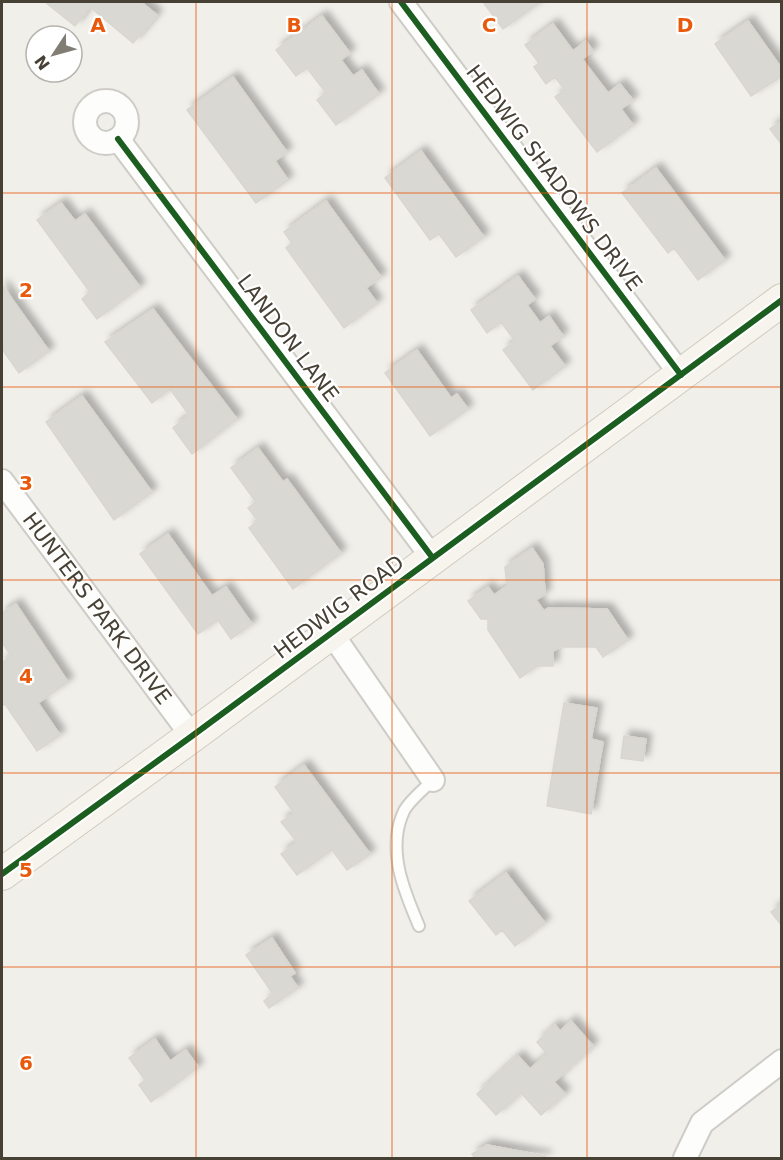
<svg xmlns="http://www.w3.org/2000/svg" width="783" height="1160" font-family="'DejaVu Sans',sans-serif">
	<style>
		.building { fill: #dad8d2; stroke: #d9d6cf; stroke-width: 1.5; filter: url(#shadow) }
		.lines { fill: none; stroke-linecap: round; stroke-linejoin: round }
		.lane-casing { stroke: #ceccc7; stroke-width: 14 }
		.street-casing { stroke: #ceccc7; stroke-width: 26 }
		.secondary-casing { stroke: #d0ccc0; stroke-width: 34 }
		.lane { stroke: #fdfdfc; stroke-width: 10 }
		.street { stroke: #fdfdfc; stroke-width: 22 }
		.secondary { stroke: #f7f4ee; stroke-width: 32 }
		.cycleway-casing { stroke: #fff; stroke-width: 10 }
		.cycleway { stroke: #1b5e20; stroke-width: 6 }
		.grid { fill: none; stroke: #e8590c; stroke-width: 1.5; stroke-opacity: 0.55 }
		.labels { text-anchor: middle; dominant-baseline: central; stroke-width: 4.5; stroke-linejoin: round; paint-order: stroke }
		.street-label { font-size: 21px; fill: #474035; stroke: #fff }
		.grid-label { font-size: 20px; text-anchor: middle; font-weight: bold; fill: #e8590c; stroke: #fff; stroke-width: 4.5; stroke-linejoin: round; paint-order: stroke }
	</style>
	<defs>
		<filter id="shadow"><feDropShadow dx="5.5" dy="-5.5" stdDeviation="3" flood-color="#0004"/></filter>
	</defs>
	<rect width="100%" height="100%" fill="#f0efea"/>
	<path class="building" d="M45,2h96l16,13 -24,28 -43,-36 -15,19z
		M483,2h55l1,1 -36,26z
		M322,16l28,37 -9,7 12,16 9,-6 17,24 -43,31 -19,-25 9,-7 -19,-25 -11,8 -20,-26z
		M748,21l34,48v7l-31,20 -36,-52z
		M553,24l20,27 13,-10 7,10 -11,8 26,34 12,-9 13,16 -12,9 12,16 -36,27 -42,-55 10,-7 -10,-13 -9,7 -12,-17 5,-4 -14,-18z
		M233,77l54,75 -12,9 13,19 -32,23 -69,-93z
		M782,121v24l-12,-16z
		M421,151l63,86 -28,20 -17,-23 -9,6 -45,-62z
		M656,168l69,92 -27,20 -24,-32 -6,5 -46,-60z
		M326,201l55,76 -15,11 11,15 -33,25 -58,-80 6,-5 -8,-11z
		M61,203l14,18 10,-7 55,73 -43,32 -15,-20 8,-7 -53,-72z
		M518,276l17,23 -8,6 13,18 9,-7 14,20 -13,10 15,20 -32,24 -30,-40 12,-9 -14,-19 -14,11 -16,-23z
		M2,285l47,66 -30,22 -17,-24z
		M153,309l84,110 -45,35 -19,-26 16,-13 -19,-26 -18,14 -47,-61z
		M417,350l34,48 6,-4 11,15 -38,27 -45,-63z
		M82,396l70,96 -38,28 -68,-98z
		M258,448l25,34 4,-3 54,74 -48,36 -44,-61 9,-7 -10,-13 8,-6 -25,-34z
		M168,534l44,62 14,-9 26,37 -21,15 -13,-19 -20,14 -58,-80z
		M532,548l11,16 2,30 -9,6 8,11 4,-3 59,1 21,31 -25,17 -7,-10h-36l-7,4v15h-16l-17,12 -32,-48v-11h-7l-13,-18 20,-14 6,8 13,-9 -2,-19z
		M16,604l52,78 -30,21 22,32 -23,16 -32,-47 -3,2v-43l9,-7 -9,-14v-29z
		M564,703l33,5 -6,31 12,3 -12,72 -44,-8z
		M624,736l22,3 -3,22 -22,-3z
		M304,765l66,89 -23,16 -15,-20 -35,25 -16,-21 16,-12 -16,-20 13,-9 -19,-26z
		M506,873l39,50 -30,23 -13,-16 -6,5 -27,-34z
		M782,904v22l-11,-14z
		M272,938l23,35 -5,3 8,12 -29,20 -5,-7 9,-7 -27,-39z
		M571,1021l22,25 -39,36 11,12 -24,21 -20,-22 -25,22 -19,-21 41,-38 12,13 17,-15 -10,-12 18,-17 5,6z
		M155,1039l15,22 16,-11 12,17 -47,35 -12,-17 6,-5 -16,-22z
		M487,1145l59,11v2h-71l-3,-4z"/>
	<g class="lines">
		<g class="lane-casing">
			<path id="lane" d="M419,926c-15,-35 -33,-77 -15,-115 6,-11 20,-22 29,-31"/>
		</g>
		<g class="street-casing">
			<g id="street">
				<path d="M401,2l280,373"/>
				<circle cx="106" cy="122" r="21"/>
				<path d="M118,139l314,418"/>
				<path id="s1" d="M2,481l190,255"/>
				<path d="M332,634l101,146"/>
				<path d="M685,1158l17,-35 80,-62"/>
			</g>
		</g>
		<g class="secondary-casing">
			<path id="secondary" d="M2,874l190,-138 590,-436"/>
		</g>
		<use href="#lane" class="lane"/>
		<use href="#street" class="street"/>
		<use href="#secondary" class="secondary"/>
		<g class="cycleway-casing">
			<path id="cycleway" d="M401,2l280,373
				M118,139l314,418
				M2,874l190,-138 590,-436"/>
		</g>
		<use href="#cycleway" class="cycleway"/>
	</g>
	<path class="grid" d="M196,2v1156M392,2v1156M587,2v1156M2,193h780M2,387h780M2,580h780M2,773h780M2,967h780"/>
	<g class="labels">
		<g class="street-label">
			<text transform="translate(554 178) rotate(53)">HEDWIG SHADOWS DRIVE</text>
			<text transform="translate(288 338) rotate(53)">LANDON LANE</text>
			<text transform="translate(339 607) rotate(-37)">HEDWIG ROAD</text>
			<text stroke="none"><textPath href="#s1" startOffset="159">HUNTERS PARK DRIVE</textPath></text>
		</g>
	</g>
	<g class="grid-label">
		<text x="98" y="32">A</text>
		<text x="294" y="32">B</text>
		<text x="489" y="32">C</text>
		<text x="685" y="32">D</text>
		<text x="26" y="297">2</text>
		<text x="26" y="490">3</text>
		<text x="26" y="683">4</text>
		<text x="26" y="877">5</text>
		<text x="26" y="1070">6</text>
	</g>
	<rect width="783" height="1160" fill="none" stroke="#474035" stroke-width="6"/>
	<g transform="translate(54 54) rotate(234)"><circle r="28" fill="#ffffff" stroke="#b5b3ae" stroke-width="1.5"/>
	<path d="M0-4.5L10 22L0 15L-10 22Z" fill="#827d74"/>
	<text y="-9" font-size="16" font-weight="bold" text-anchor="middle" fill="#474035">N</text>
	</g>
</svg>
